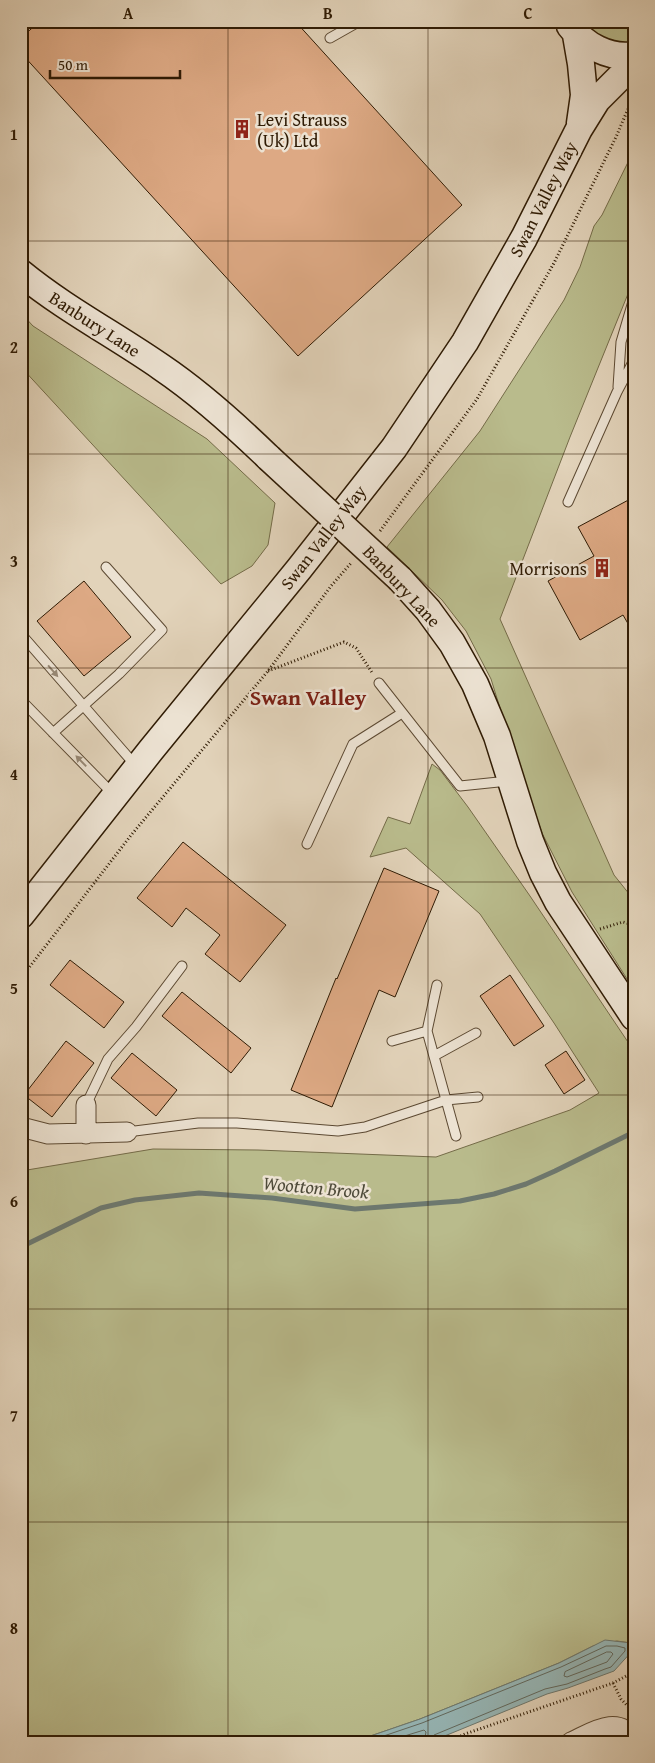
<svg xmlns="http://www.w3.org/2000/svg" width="655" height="1763" font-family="'Gentium Book Plus',serif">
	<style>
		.green { fill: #b9bb8c; stroke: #746b48 }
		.water { fill: #96b6b6; stroke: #6d786f }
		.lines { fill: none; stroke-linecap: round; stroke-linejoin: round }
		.shore { stroke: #62685d; stroke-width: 1 }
		.stream { stroke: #6d786f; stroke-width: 5 }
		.building { fill: #dda984; stroke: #2f1b04 }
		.lane-casing { stroke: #5c4932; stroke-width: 11 }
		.street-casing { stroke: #5c4932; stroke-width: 21 }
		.secondary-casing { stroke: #2f1b04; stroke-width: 29 }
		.path { stroke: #2f1b04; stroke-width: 3; stroke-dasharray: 1 2.5; stroke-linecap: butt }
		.lane { stroke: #ece2d2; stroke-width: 9 }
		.street { stroke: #ece2d2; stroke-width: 19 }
		.secondary { stroke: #ece2d2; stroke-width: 26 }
		.secondary-bridge-casing { stroke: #2f1b04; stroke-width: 29; stroke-linecap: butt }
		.secondary-bridge { stroke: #ece2d2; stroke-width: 26 }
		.oneway { fill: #978875 }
		.grid { fill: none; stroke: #2f1b04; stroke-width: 1; stroke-opacity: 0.55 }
		.labels { text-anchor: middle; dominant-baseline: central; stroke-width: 5; stroke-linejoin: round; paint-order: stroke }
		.poi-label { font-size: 18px; fill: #2f1b04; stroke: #ece2d2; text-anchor: start }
		.street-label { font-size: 18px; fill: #2f1b04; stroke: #ece2d2 }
		.water-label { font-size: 19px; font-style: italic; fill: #4e4a39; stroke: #ece2d2 }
		.district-label { font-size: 22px; font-weight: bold; fill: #7a1f14; stroke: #ece2d2 }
		.neatline { fill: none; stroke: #2f1b04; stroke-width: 2 }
		.grid-label { font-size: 16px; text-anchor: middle; font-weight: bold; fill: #2f1b04 }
	</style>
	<rect width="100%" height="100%" fill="#e2d3ba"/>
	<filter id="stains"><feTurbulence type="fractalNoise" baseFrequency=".004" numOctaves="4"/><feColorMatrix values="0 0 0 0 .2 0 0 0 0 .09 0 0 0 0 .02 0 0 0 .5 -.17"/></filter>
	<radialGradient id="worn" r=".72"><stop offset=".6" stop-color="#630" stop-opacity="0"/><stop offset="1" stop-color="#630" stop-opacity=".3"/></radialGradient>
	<path class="green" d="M580,21h54v23c-27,-1 -34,-5 -54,-23z
		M634,150v129l-64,158 -70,182 114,256 20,25v90l-62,-98 -29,-57 -21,-56 -31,-100 -25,-48 -24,-31 -55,-53 93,-116 84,-131 16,-33 14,-41 8,-11z
		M21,313l12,13 174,113 68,64 -7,42 -16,21 -31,18 -200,-217z
		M432,764l8,6 28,37 62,89 104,155v590l-3,2 -14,-2 -24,5 -34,17 -139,56 -67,23h-332v-571l132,-22 105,1 178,7 134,-47 29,-17 -45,-70 -74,-109 -74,-66 -36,9 18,-40 22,7z"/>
	<path class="water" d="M605,1640l26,3 3,-2v8l-20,22 -46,17 -21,6 -117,48h-77l67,-23 139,-56z"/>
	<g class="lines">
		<path class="shore" d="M607,1652h4l2,2 -6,8 -40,15 -3,-1 1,-4z
			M366,1742l56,-19 139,-56 45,-21h11l8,2v3l-14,16 -6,2 -38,15 -22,5 -111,46 -3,3 -1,4
			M385,1742l39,-12 2,2 -2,10"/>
		<path class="stream" d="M21,1247l80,-39 34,-8 64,-7 73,5 83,11 105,-8 34,-7 32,-10 29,-13 79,-39"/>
	</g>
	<path class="building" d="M40,21h255l167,184 -164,151 -277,-303v-15z
		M634,497v137l-11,-19 -43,25 -32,-59 46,-25 -16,-29z
		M84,581l47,56 -47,39 -47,-55z
		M183,842l103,83 -46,57 -35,-28 15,-19 -34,-27 -14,19 -35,-29z
		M384,868l55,23 -44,106 -16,-7 -47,117 -41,-17 45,-112 1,1z
		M70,960l54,42 -20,26 -54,-43z
		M510,975l34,51 -30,20 -34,-50z
		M182,992l69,56 -20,25 -69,-57z
		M66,1041l28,22 -42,54 -28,-22z
		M566,1051l19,29 -21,14 -19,-29z
		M132,1053l45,37 -21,26 -45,-38z"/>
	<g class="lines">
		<g class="lane-casing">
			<path id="lane" d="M330,38l30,-17
				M618,387l3,-45 13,-44
				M568,502l49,-110 17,-32
				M21,634l115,132
				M379,683l81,103 48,-5
				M21,700l92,94
				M53,733l66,-59 43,-44 -56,-63
				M307,844l46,-100 49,-31
				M437,985l-10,46 29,105
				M392,1041l35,-10
				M434,1056l42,-23
				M86,1105l22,-46 28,-32 46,-61
				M127,1132l71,-9h39l101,8 27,-4 81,-27 32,-3"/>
		</g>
		<g class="street-casing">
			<path id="street" d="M86,1105v29
				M21,1127l27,7 79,-2
				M571,1742c22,-10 47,-28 63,-2"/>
		</g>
		<g class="secondary-casing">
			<path id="secondary" d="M570,26c14,19 39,33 64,29
				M576,35l5,29 3,31 -4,28
				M21,273c44,36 94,62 140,94 40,27 74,58 108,91
				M400,579l28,31 24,33 23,41 22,52 33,105 13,32 15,29 76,115
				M21,915l130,-165 148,-181 95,-121 71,-106 59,-104 55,-109 18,-29 37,-37"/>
		</g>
		<path class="path" d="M380,531l97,-132 77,-136 62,-126 18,-42
			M268,671l76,-29 12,6 17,26
			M600,929l23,-7 11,3
			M21,978l111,-144 136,-163 63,-85 21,-24
			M613,1683l8,16 13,14
			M448,1742l17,-8 148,-51 21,-11"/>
		<use href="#lane" class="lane"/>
		<use href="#street" class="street"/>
		<use href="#secondary" class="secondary"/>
		<g class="secondary-bridge-casing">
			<path id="secondary-bridge" d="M269,458l131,121"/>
		</g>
		<use href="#secondary-bridge" class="secondary-bridge"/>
	</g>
	<defs><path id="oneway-solid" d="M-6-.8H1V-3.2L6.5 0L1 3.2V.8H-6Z" transform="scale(1.25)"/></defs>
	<g class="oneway">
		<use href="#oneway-solid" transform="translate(53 671) rotate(49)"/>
		<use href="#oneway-solid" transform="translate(81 761) rotate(-134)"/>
	</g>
	<path class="grid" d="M228,21v1721M428,21v1721M21,241h613M21,454h613M21,668h613M21,882h613M21,1095h613M21,1309h613M21,1522h613"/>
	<defs>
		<g id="building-bare" transform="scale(1.5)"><path d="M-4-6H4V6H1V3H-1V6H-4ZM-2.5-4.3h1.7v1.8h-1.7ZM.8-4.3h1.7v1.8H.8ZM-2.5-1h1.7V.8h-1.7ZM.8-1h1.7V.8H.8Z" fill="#8f2418" stroke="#ece2d2" stroke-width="2.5" paint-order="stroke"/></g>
	</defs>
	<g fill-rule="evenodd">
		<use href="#building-bare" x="242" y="129"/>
		<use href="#building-bare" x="602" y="568"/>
	</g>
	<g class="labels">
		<g class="poi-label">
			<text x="257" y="119">Levi Strauss<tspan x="257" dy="21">(Uk) Ltd</tspan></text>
			<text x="587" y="568" text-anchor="end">Morrisons</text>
		</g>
		<g class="street-label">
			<text transform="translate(543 199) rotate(-63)">Swan Valley Way</text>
			<text transform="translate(95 324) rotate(33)">Banbury Lane</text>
			<text transform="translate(323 537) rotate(-52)">Swan Valley Way</text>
			<text transform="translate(402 586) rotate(47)">Banbury Lane</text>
		</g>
		<g class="water-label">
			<text transform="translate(316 1187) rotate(5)">Wootton Brook</text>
		</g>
		<g class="district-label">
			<text x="308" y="697">Swan Valley</text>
		</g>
	</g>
	<rect width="655" height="1763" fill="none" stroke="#e2d3ba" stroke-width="55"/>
	<path d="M50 70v8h130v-8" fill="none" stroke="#2f1b04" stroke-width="2.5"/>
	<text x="58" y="70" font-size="15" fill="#2f1b04" stroke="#ece2d2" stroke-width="4" paint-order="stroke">50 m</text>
	<rect x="28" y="28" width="600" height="1708" class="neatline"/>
	<g class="grid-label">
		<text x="128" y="19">A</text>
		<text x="328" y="19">B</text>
		<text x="528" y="19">C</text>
		<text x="14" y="140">1</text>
		<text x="14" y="353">2</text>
		<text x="14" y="567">3</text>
		<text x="14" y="780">4</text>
		<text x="14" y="994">5</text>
		<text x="14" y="1207">6</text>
		<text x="14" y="1421">7</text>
		<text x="14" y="1634">8</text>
	</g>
	<rect width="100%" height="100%" filter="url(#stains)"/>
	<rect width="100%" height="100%" fill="url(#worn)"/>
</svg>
